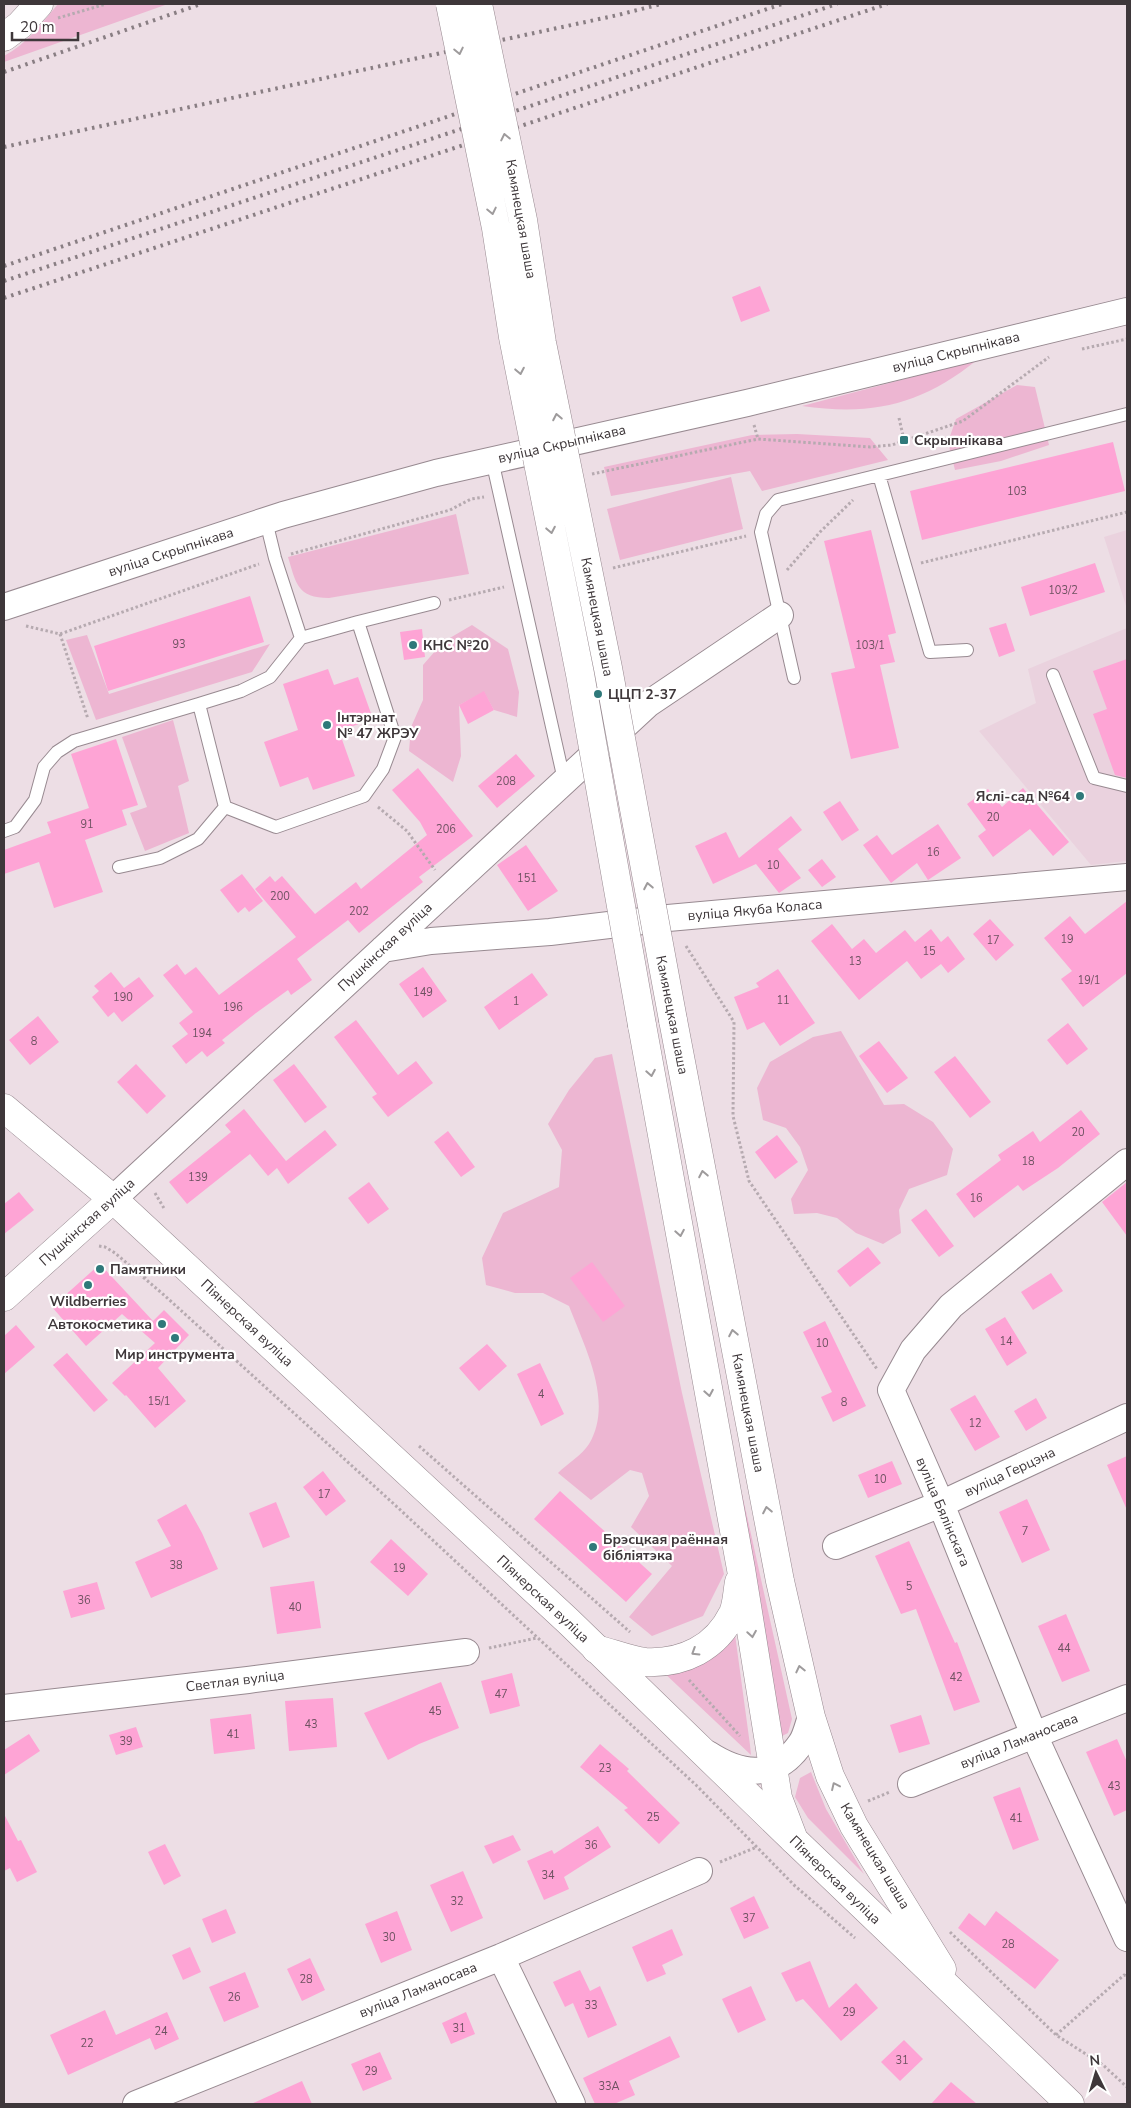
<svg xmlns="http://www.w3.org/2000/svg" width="1131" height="2108" font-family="'Nunito Sans',sans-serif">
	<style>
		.built { fill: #ead2de }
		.green { fill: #edb6d2 }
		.building { fill: #fea4d5 }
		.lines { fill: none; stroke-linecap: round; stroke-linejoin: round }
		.service-casing { stroke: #988a91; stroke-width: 14 }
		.minor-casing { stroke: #988a91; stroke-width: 28 }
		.tertiary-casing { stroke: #988a91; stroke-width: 29 }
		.secondary-casing { stroke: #988a91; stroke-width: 29 }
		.primary-casing { stroke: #988a91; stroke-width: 29 }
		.path { stroke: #b6aab0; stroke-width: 3; stroke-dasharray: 2.5 2.5; stroke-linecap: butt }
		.service { stroke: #fff; stroke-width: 12 }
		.minor { stroke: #fff; stroke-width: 26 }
		.tertiary { stroke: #fff; stroke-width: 28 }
		.secondary { stroke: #fff; stroke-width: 28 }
		.primary { stroke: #fff; stroke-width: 28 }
		.rail { stroke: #897e83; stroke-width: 4; stroke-dasharray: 2.5 5; stroke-linecap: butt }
		.primary-bridge-casing { stroke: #988a91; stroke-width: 29; stroke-linecap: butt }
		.primary-bridge { stroke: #fff; stroke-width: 28 }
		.oneway { stroke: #9e9b9c }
		.poi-dot { fill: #2f797a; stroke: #fff; stroke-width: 2 }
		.labels { text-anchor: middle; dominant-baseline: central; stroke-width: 4.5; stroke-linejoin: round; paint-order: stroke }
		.number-label { font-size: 11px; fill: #6e5261 }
		.street-label { font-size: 14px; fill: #3e373a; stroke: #fff }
		.poi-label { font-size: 14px; font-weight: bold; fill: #3e373a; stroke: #fff; text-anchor: start }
	</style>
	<rect width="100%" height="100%" fill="#eddee5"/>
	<path class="built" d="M1127,530v79l-23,-72z
		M1127,628v233l-36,4 -112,-134 57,-28 -8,-34z"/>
	<path class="green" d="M58,4h110l-164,58v-6c23,-12 38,-33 54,-52z
		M977,360c-56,45 -104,56 -175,46z
		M1017,385l18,2 14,58 -48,16 -46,9 -7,-28 8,-23z
		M797,434l73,4 18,22 -126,31 -12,-20 -139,25 -7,-29 148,-32z
		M731,477l12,52 -123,31 -13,-51z
		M456,514l13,60 -140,24c-32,0 -33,-15 -41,-41z
		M472,625l36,24 11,43 -2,25 -23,-7 -10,-18 -25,13 2,51 -8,26 -44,-31 2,-24 12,-27v-35l20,-23z
		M87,635l22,59 161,-50 -18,28 -156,48 -30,-80z
		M173,720l16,61 -11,5 11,47 -44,18 -15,-38 17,-6 -25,-70z
		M841,1031l43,74 20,-1 29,18 20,27 -6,26 -38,14 -10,21 2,23 -18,11 -27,-11 -19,-15 -20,-5 -23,1 -3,-15 17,-29 -8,-23 -14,-19 -23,-8 -6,-32 13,-26 43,-25z
		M612,1054l70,339 42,181 -21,42 -51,20 -23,-19 43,-51 -41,-39 18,-31 -7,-23 -12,-3 -39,30 -33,-27c9,-9 24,-18 31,-29 25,-42 -4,-96 -20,-138l-26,-13h-28l-29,-8 -4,-27 21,-45 56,-26 3,-37 -14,-26 21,-34 26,-32z
		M741,1489l51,230 -4,14 -10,5z
		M734,1627l16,118 1,10 -91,-86z
		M811,1772l15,37 38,65 -56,-56 -13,-21 5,-19z"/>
	<path class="building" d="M760,286l10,25 -29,11 -9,-25z
		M1113,442l12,49 -203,49 -12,-49z
		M871,530l25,103 -8,2 7,27 -15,3 19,83 -48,11 -20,-86 24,-5 -31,-127z
		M1095,563l10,29 -75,24 -9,-29z
		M250,596l14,46 -156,49 -14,-45z
		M1006,623l9,28 -16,6 -10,-29z
		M422,629l3,28 -21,3 -4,-28z
		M1127,659v119l-12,-3 -22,-61 14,-5 -14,-38z
		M328,669l6,16 24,-8 15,42 -34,12 16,45 -42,14 -5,-13 -28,10 -16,-45 34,-12 -15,-46z
		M484,691l10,19 -26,14 -9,-19z
		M116,739l22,66 -16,5 5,15 -42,15 18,52 -49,16 -15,-46 -35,12v-24l47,-17 -4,-11 42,-14 -18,-54z
		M516,754l19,22 -38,32 -19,-22z
		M418,768l55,68 -54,41 4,5 -64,51 -11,-13 -51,39 15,21 -21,15 -3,-5 -32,23 -34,27 3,3 -18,14 -5,-6 -16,13 -14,-18 16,-12 -9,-11 14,-11 -30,-37 14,-11 8,11 11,-8 23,28 77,-58 -41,-48 15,-13 5,6 7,-6 33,38 41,-32 5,7 66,-54 -7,-13 -28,-32z
		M1023,788l46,54 -16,14 -23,-27 -37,28 -15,-21 8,-6 -19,-26 21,-15 14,18z
		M840,801l19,29 -17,11 -19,-29z
		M791,816l11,14 -24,19 23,29 -22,15 -23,-29 -43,20 -18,-38 31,-14 13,26z
		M938,824l23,34 -33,22 -11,-17 -26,20 -28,-38 14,-10 15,20z
		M526,845l32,46 -30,20 -31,-46z
		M822,859l14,18 -14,10 -14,-17z
		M242,874l21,27 -14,11 -4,-5 -7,6 -18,-23z
		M1127,901v72l-44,34 -22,-28 11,-8 -28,-33 26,-22 15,18z
		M990,919l24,26 -18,16 -23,-27z
		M832,924l20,25 12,-10 12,14 29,-23 10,12 16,-13 10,13 7,-6 17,23 -17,14 -7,-9 -20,15 -14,-18 -48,39 -48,-59z
		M423,967l24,34 -24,17 -24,-34z
		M778,969l37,54 -35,23 -16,-24 -17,8 -13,-33 25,-10 -3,-4z
		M111,972l13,16 15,-11 15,19 -32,26 -8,-10 -6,5 -16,-20 7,-6 -5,-5z
		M532,973l16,22 -49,35 -15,-23z
		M38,1016l21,26 -29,23 -21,-25z
		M356,1020l42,55 18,-14 17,22 -45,34 -16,-20 5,-3 -43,-57z
		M1068,1023l20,26 -21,16 -20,-25z
		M879,1041l29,37 -21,15 -28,-37z
		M955,1056l36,46 -21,16 -36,-46z
		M136,1064l30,32 -19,18 -30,-32z
		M294,1064l33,43 -22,16 -32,-43z
		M244,1109l42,52 39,-31 12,15 -49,39 -11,-16 -9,8 -18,-22 -63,50 -18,-22 62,-50 -6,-7z
		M1081,1110l19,24 -42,34 -35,23 -5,-6 -44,33 -18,-24 45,-34 -3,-5 35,-24 7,11z
		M448,1131l27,36 -14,10 -27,-35z
		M777,1135l21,27 -23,17 -20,-27z
		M369,1182l20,27 -21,15 -20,-26z
		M1127,1182v54l-25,-34z
		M19,1192l15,18 -30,24v-30z
		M926,1209l28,37 -15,11 -28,-37z
		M868,1247l13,16 -31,24 -13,-16z
		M592,1262l33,44 -22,16 -33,-44z
		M100,1264l53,57 11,-11 25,25 -31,33 28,33 -31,27 -29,-33 -1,1 -13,-13 43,-40 -33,-29 -36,32 -34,-39z
		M1051,1273l12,18 -30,19 -12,-18z
		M1005,1317l22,36 -20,13 -22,-37z
		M825,1321l41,85 -33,16 -12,-25 11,-5 -29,-60z
		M16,1325l19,22 -31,27v-38z
		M487,1344l20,22 -28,25 -20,-23z
		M67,1353l41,47 -14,12 -41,-47z
		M540,1363l24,51 -23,12 -24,-52z
		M975,1395l25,42 -25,14 -25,-42z
		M1036,1398l11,20 -21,13 -12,-20z
		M1127,1456v54l-20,-45z
		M892,1461l10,23 -34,14 -10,-23z
		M323,1471l23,30 -20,15 -23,-29z
		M560,1491l92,83 -26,28 -92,-83z
		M1027,1499l23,51 -28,13 -23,-51z
		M276,1502l14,35 -27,11 -14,-35z
		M186,1504l16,29 16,36 -67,29 -16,-36 36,-16 -14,-26z
		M391,1539l37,35 -20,22 -38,-34z
		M909,1541l46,102 2,-1 23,60 -26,9 -38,-102 -15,5 -26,-58z
		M314,1581l7,47 -44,6 -7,-47z
		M97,1582l8,27 -34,9 -8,-27z
		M1066,1614l24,57 -28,11 -24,-56z
		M512,1673l8,33 -30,8 -9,-33z
		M441,1682l18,46 -40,16 -31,16 -24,-47z
		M333,1698l4,49 -48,4 -4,-50z
		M251,1714l4,35 -41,5 -4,-35z
		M921,1715l9,29 -31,9 -9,-28z
		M136,1727l7,20 -27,8 -7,-20z
		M29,1734l11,17 -36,24v-25z
		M1117,1739l10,23v48l-13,6 -28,-64z
		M600,1744l29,25 -2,2 53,52 -21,21 -35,-34 4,-2 -48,-41z
		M1020,1787l19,53 -26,10 -20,-53z
		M4,1814l14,27 3,-1 16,32 -20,10 -7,-14 -6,3z
		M598,1826l13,21 -47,30 5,12 -25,11 -17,-39 25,-11 2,4z
		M513,1835l8,15 -28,14 -9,-18z
		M165,1844l16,32 -17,9 -16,-33z
		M463,1871l20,47 -32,14 -21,-47z
		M754,1896l15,32 -25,11 -14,-31z
		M226,1909l10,24 -24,10 -10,-24z
		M397,1911l15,39 -31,13 -16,-39z
		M996,1911l63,49 -24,29 -77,-61 11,-15 16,13z
		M672,1929l11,26 -21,10 4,9 -19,8 -15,-35z
		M190,1947l11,25 -18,8 -11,-25z
		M310,1958l15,32 -23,11 -15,-32z
		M810,1961l19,47 27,-25 22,25 -37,33 -38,-42 -7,3 -15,-29z
		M580,1970l10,21 10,-5 17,39 -29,13 -15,-35 -8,4 -12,-25z
		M245,1972l14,35 -35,15 -15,-35z
		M751,1986l15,34 -28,13 -16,-34z
		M105,2010l11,25 51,-23 12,27 -24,11 -5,-12 -82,37 -18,-40z
		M466,2012l9,22 -24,10 -9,-21z
		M670,2036l10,21 -51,24 6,14 -21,9h-19l-12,-26z
		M904,2040l19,19 -23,22 -19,-19z
		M380,2052l12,27 -29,12 -12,-27z
		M302,2081l10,23h-61z
		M951,2082l26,22h-46z"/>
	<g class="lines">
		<g class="service-casing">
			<path id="service" d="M492,460l72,320
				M879,475l51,177 37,-2
				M266,521l9,37 26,80 -31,39 -29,14 -42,13 26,103 51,20 88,-31 19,-27 12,-32 -37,-115 -57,16
				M358,622l76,-19
				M1053,675l41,103 33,8
				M794,678l-33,-146 5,-18 12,-14 349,-86
				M4,831l11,-4 20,-27 9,-33 13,-15 17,-11 125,-37
				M119,867l41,-9 38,-19 27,-32"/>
		</g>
		<g class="minor-casing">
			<path id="minor" d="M4,607l279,-92 153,-42 311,-70 380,-92
				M383,949l48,-8 119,-9 118,-14 459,-41
				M1127,1162l-176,144 -38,44 -22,40 50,114 93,231 93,203
				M113,1199l535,-495 132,-89
				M836,1546l105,-42 186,-87
				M4,1708l244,-28 218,-28
				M708,1754c34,22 68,26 93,-11 5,-7 7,-18 10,-26
				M911,1784l216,-86
				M501,1957l71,147
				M136,2104l365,-147 198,-86"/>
		</g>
		<g class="tertiary-casing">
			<path id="tertiary" d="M4,1108l109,91"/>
		</g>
		<g class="secondary-casing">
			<path id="secondary" d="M4,37l16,-12 19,-21
				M4,1297l109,-98 455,422 226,219"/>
		</g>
		<g class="primary-casing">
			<path id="primary" d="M673,1020l107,561 31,136 19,59 24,50 88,143
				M642,1025l99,544 37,229 16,42 276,264
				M596,1649c16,4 33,11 49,13 38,2 71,-14 88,-49 4,-9 4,-21 6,-31"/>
		</g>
		<path class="path" d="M58,18l48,-14
			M1082,349l45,-10
			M899,418l5,22
			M754,425l4,14
			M592,474l166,-35 112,8 22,-2 71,-24 86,-64
			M291,554l159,-44 21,-11 13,-2
			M921,563l206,-51
			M613,568l133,-32
			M787,570l33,-38 33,-32
			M449,600l55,-13
			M26,626l34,8 199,-70
			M60,634l28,85
			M378,807l29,24 28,39
			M686,946l48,76 -1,94 16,65 128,188
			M155,1193l10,17
			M99,1246l6,1 10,6 49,42 231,210 302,281 97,99 61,53
			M144,1278l8,-9
			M419,1446l211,186
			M489,1648l48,-10
			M689,1680l51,56
			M868,1801l22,-9
			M720,1862l37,-15
			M950,1932l106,103 47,30 24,22
			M1056,2035l68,-60 3,1"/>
		<use href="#service" class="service"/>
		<use href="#minor" class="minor"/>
		<use href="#tertiary" class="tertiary"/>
		<use href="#secondary" class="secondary"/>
		<use href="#primary" class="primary"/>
		<path class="rail" d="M4,72l197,-68
			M4,147l614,-132 43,-11
			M4,266l778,-262
			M4,281l833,-277
			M4,298l883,-294"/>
		<g class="primary-bridge-casing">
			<path id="primary-bridge" d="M450,4l46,224 17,109 67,337 62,351
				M478,4l45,216 19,123 66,325 65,352"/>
		</g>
		<use href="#primary-bridge" class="primary-bridge"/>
	</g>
	<defs><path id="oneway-chevron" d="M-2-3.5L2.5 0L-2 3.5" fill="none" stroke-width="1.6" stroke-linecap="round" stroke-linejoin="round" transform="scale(1.25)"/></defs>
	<g class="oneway">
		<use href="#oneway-chevron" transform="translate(459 51) rotate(78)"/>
		<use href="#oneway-chevron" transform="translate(505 137) rotate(-102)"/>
		<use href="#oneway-chevron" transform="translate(492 211) rotate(78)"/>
		<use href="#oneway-chevron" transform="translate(520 371) rotate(79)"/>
		<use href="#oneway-chevron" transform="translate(557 417) rotate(-101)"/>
		<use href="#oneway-chevron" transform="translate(551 530) rotate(79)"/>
		<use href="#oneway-chevron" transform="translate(648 886) rotate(-101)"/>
		<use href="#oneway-chevron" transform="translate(651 1073) rotate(80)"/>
		<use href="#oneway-chevron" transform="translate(703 1174) rotate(-101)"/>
		<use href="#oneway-chevron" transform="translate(680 1233) rotate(80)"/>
		<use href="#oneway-chevron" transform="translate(733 1333) rotate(-101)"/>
		<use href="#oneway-chevron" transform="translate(709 1393) rotate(80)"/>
		<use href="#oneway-chevron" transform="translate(767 1510) rotate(-101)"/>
		<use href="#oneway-chevron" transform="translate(752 1634) rotate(81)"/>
		<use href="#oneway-chevron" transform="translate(695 1652) rotate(148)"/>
		<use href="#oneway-chevron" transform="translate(800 1669) rotate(-103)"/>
		<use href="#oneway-chevron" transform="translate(835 1786) rotate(-115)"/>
	</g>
	<g class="poi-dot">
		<rect x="899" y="435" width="10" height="10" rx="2.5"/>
		<circle cx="413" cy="645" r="5"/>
		<circle cx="598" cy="694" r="5"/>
		<circle cx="327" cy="725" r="5"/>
		<circle cx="1080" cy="796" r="5"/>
		<circle cx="100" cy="1269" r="5"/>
		<circle cx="88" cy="1285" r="5"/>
		<circle cx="162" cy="1324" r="5"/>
		<circle cx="175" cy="1338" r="5"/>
		<circle cx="593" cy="1547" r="5"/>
	</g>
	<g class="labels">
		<g class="number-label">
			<text x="1017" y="491">103</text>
			<text x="1063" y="590">103/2</text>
			<text x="179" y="644">93</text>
			<text x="870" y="645">103/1</text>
			<text x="506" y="781">208</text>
			<text x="993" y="817">20</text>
			<text x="87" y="824">91</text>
			<text x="446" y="829">206</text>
			<text x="933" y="852">16</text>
			<text x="773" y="865">10</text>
			<text x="527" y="878">151</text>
			<text x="280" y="896">200</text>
			<text x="359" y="911">202</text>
			<text x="1067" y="939">19</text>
			<text x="993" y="940">17</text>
			<text x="929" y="951">15</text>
			<text x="855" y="961">13</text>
			<text x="1089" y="980">19/1</text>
			<text x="423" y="992">149</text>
			<text x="123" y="997">190</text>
			<text x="783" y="1000">11</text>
			<text x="516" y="1001">1</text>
			<text x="233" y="1007">196</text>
			<text x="202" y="1033">194</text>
			<text x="34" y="1041">8</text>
			<text x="1078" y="1132">20</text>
			<text x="1028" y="1161">18</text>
			<text x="198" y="1177">139</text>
			<text x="976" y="1198">16</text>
			<text x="1006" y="1341">14</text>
			<text x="822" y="1343">10</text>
			<text x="541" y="1394">4</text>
			<text x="159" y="1401">15/1</text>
			<text x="844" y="1402">8</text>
			<text x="975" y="1423">12</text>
			<text x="880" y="1479">10</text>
			<text x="324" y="1494">17</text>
			<text x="1025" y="1531">7</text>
			<text x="176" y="1565">38</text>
			<text x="399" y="1568">19</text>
			<text x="909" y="1586">5</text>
			<text x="84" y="1600">36</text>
			<text x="295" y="1607">40</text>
			<text x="1064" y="1648">44</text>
			<text x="956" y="1677">42</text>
			<text x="501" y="1694">47</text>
			<text x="435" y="1711">45</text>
			<text x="311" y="1724">43</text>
			<text x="233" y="1734">41</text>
			<text x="126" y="1741">39</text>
			<text x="605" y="1768">23</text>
			<text x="1114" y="1786">43</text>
			<text x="653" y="1817">25</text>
			<text x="1016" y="1818">41</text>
			<text x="591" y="1845">36</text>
			<text x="548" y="1875">34</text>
			<text x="457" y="1901">32</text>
			<text x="749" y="1918">37</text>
			<text x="389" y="1937">30</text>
			<text x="1008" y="1944">28</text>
			<text x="306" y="1979">28</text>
			<text x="234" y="1997">26</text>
			<text x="591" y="2005">33</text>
			<text x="849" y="2012">29</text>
			<text x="459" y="2028">31</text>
			<text x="161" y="2031">24</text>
			<text x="87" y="2043">22</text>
			<text x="902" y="2060">31</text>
			<text x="371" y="2071">29</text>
			<text x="609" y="2086">33А</text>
		</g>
		<g class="street-label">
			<text transform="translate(521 219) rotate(80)">Камянецкая шаша</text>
			<text transform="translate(956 352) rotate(-14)">вуліца Скрыпнікава</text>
			<text transform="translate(562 444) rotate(-13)">вуліца Скрыпнікава</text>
			<text transform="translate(171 552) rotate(-18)">вуліца Скрыпнікава</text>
			<text transform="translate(597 617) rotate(79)">Камянецкая шаша</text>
			<text transform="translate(755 910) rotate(-5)">вуліца Якуба Коласа</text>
			<text transform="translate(385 947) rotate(-43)">Пушкінская вуліца</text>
			<text transform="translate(672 1015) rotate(79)">Камянецкая шаша</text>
			<text transform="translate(87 1222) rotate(-42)">Пушкінская вуліца</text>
			<text transform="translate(247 1323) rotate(43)">Піянерская вуліца</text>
			<text transform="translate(748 1413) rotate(79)">Камянецкая шаша</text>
			<text transform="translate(1010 1472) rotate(-25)">вуліца Герцэна</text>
			<text transform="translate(943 1512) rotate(67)">вуліца Бялінскага</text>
			<text transform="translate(543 1599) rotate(43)">Піянерская вуліца</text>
			<text transform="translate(235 1681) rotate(-7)">Светлая вуліца</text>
			<text transform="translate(1019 1741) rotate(-22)">вуліца Ламаносава</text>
			<text transform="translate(875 1856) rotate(59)">Камянецкая шаша</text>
			<text transform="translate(835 1880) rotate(44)">Піянерская вуліца</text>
			<text transform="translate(418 1990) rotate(-22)">вуліца Ламаносава</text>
		</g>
		<g class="poi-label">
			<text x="914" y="440">Скрыпнікава</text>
			<text x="423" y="645">КНС №20</text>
			<text x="608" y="694">ЦЦП 2-37</text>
			<text x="337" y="717">Інтэрнат<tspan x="337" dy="16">№ 47 ЖРЭУ</tspan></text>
			<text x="1070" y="796" text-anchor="end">Яслі-сад №64</text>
			<text x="110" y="1269">Памятники</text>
			<text x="88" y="1301" text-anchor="middle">Wildberries</text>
			<text x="152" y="1324" text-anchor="end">Автокосметика</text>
			<text x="175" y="1354" text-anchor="middle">Мир инструмента</text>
			<text x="603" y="1539">Брэсцкая раённая<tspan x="603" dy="16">бібліятэка</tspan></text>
		</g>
	</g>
	<rect width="1131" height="2108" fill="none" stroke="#3e373a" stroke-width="10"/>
	<g transform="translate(1096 2073) rotate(355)" stroke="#ffffff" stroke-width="4" paint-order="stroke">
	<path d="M0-4L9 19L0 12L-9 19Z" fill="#3e373a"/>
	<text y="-8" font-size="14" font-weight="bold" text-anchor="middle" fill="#3e373a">N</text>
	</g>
	<path d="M12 32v8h66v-8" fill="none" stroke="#3e373a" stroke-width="2.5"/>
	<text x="20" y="32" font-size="15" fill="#3e373a" stroke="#ffffff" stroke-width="4" paint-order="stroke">20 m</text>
</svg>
